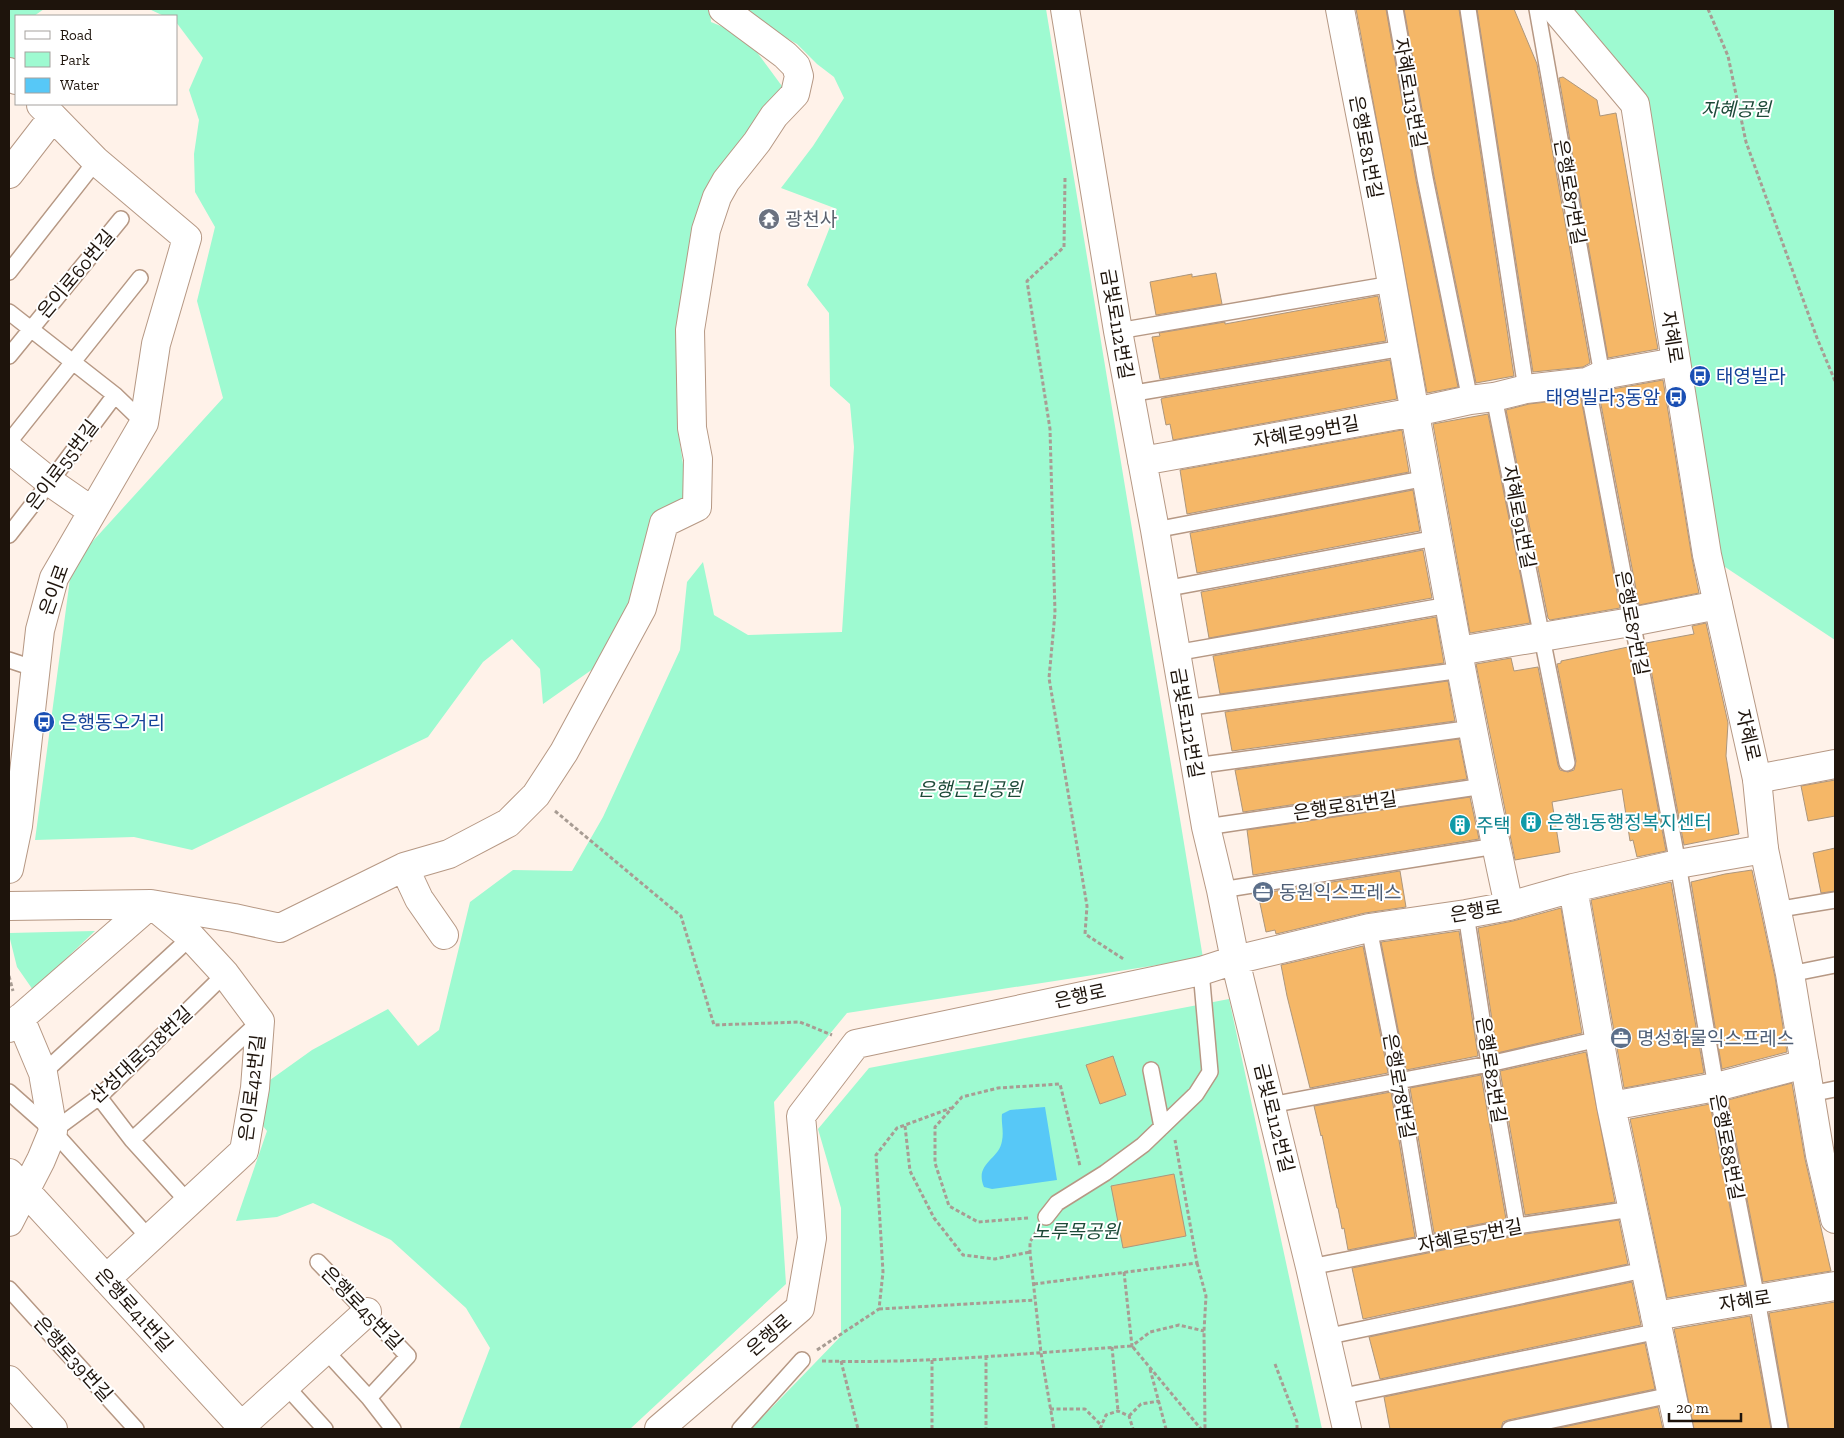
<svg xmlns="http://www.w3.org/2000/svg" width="1844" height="1438" font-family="'Zilla Slab','Noto Sans KR',serif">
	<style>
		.green { fill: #9efad1 }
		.water { fill: #57c8f7 }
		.building { fill: #f5b767; stroke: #ad967c }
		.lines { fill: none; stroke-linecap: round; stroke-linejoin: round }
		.service-casing { stroke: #b69884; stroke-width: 18 }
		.minor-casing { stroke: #b69884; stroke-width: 30 }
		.tertiary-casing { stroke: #b69884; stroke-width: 30 }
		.path { stroke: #a89c93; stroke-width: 3; stroke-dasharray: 4 2.5; stroke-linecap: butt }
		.service { stroke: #fff; stroke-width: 15 }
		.minor { stroke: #fff; stroke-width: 28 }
		.tertiary { stroke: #fff; stroke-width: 28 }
		.labels { text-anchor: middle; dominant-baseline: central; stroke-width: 4; stroke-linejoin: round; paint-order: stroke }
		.street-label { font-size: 19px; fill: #1e140c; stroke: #fff }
		.park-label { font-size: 19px; font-style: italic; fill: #1c4a38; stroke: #fff }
		.worship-label { font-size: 19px; fill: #5b616d; stroke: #fff; text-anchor: start }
		.transit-label { font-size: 19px; fill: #164399; stroke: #fff; text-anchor: start }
		.culture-label { font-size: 19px; fill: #0d838f; stroke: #fff; text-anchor: start }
		.service-label { font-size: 19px; fill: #4e5e75; stroke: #fff; text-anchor: start }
	</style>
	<rect width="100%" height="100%" fill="#fff2e9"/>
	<path class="green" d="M9,9h35l-10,7h-18v49l-7,-7z
		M149,9h561l1,13 34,14 45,61 -50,84 -51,67 -5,53 8,31 -15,90 14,99 -27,8 -27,109 -94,66 -3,-35 -28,-30 -29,23 -55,75 -236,113 -58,-13 -99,3 37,-276 151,-166 -26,-97 18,-74 -20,-35 -1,-38 5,-34 -10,-30 14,-32 -27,-36v-6h-12z
		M746,9h300l157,949 -356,55 -73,89 12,182 -156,145h-171l31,-81 -24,-40 -75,-68 -78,-37 -36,14 -41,4 31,-90 -25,-31 70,-50 76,-41 30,37 21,-16 31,-128 43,-32 59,1 31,-54 77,-167 7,-68 16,-20 11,53 34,20 94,-3 12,-185 -4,-43 -20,-18 -1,-73 -22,-28 30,-76 -56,-21 32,-42 31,-48 -10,-21 -17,-13 -20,-20 -28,-16z
		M1555,9h280v631l-128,-85 -72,-451z
		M95,931l-62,59 -16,-23 -8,-32v-2z
		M1229,999l93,430h-571l90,-93v-128l-23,-79 51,-61z"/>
	<path class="water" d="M1045,1107l12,73 -65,9 -8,-2c-10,-24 15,-27 18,-46 2,-10 -1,-18 0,-27l8,-4z"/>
	<path class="building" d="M1356,9h30l30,171 42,207 -31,6z
		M1404,9h55l55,367 -38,7 -42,-207z
		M1477,9h37l23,55 53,299 -7,4 -50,5z
		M1563,77l34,23 3,16 16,-3 42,236 -50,9 -49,-280z
		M1216,273l6,31 -66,11 -6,-33 42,-8v3z
		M1378,296l8,45 -226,38 -8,-42 8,-1 -1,-3 66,-11v2z
		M1390,360l7,39 -224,41 -3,-16 -4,1 -5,-26 2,-1z
		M1663,380l29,178 7,35 -60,12 -40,-211 8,-4z
		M1581,398l39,210 -70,12 -2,-2 -42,-208 23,-6z
		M1488,414l42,209 -60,10 -37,-209z
		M1402,430l7,42 -222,42 -7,-44z
		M1413,490l7,41 -223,42 -7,-40z
		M1423,550l9,48 -223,40 -8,-46z
		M1436,617l8,46 -224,31 -7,-38z
		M1706,623l22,100 -2,33 13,78 -55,11 -38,-202 48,-9 -2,-8z
		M1628,647l38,204 -29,6 -4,-17 -3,1 -8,-52 -70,13 8,50 -45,8 -39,-196 35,-6 3,13 24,-4 20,98 2,5 8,2 6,-2 2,-9 -19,-97 4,-1v-2z
		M1448,681l7,40 -223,30 -7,-39z
		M1459,739l8,40 -224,33 -8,-42z
		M1835,780v36l-27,5 -7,-35z
		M1470,797l9,42 -226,36 -6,-45z
		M1835,848v43l-14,2 -8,-40z
		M1752,870l23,107 12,75 -65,17 -31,-187 34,-8z
		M1400,871l6,36 -41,6 -89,21 -1,-4 -9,2 -8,-38z
		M1671,882l33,191 -80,15 -33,-188z
		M1561,908l21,125 -85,20 -19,-125 35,-7z
		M1459,931l19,125 -72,14 -25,-128z
		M1363,946l25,127 -78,15 -23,-92 -6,-31z
		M1586,1052l29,150 -90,13 -25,-144z
		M1113,1056l13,39 -26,9 -14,-39z
		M1481,1075l25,144 -72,14 -24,-145z
		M1792,1083l13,76 26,112 -68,11 -35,-182z
		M1391,1092l24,145 -67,13 -4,-22 -2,1 -4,-21h-1l-15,-73 -1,1 -7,-30z
		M1710,1104l35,181 -78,13 -37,-179z
		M1174,1174l12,62 -63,12 -12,-62z
		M1619,1220l9,44 -265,55 -11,-51 167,-33z
		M1632,1282l9,43 -261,54 -11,-42z
		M1835,1302v127h-46l-20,-116z
		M1750,1316l21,113h-77l-20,-100z
		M1645,1343l10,46 -147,31 -5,2 -2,7h-111l-6,-32z
		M1658,1407l5,22h-109z"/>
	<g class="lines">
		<g class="service-casing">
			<path id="service" d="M1395,9l30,169 45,222
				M1468,9l58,380
				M1537,9l65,366
				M9,272l87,-111
				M9,312l106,83 29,28
				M1118,331l274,-47
				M9,356l112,-137
				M1587,382l91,482 38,223 41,212 23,130
				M1129,394l274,-46
				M1494,397l73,366
				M9,442l131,-164
				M1155,530l272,-52
				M9,535l41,-53 65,-87
				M1164,589l272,-51
				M1175,653l274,-48
				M9,660l27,9
				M1184,708l278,-38
				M1195,766l278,-38
				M1206,827l278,-41
				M1221,890l275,-44
				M1775,910l60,-10
				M1466,914l23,150 28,162
				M1369,928l30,153 27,163
				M1790,974l45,-9
				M1151,1070l11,57
				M43,1073l148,-136
				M9,1092l44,39 97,108
				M1810,1094l25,-5
				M99,1097l33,43 57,63
				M1271,1105l218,-41 110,-25
				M53,1131l46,-34 126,-123
				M132,1140l127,-118
				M1046,1217l11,-14 48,-30 38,-28 53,-51 14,-22 -9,-101
				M318,1262l90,94 -39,42
				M1310,1267l207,-41 115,-17
				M9,1289l127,140
				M1325,1337l319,-67
				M325,1350l44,48 24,31
				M285,1385l40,44
				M1339,1397l320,-66
				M740,1429l62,-69
				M1510,1429l161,-34"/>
		</g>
		<g class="minor-casing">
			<path id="minor" d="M1065,9l53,322 37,199 51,297 15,63 14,70 75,307 37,162
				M1340,9c17,91 36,183 52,275 37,207 72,415 117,622
				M9,72l7,8
				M9,174l44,-57 -12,-12
				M9,449l41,33 42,29
				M1142,461l273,-49 55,-12 24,-3 32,-8 61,-7 15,-7 74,-13
				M1458,651l173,-29 87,-17
				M1757,779l78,-15
				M404,867l15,32 25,36
				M9,869l9,-43 22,-196 14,-52 90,-155 12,-79 31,-106 -91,-77 -43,-44
				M1573,888l38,218 68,323
				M9,906l142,-2 83,14 46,10 124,-61 45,-13 59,-31 28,-28 28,-43 78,-144 22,-85 33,-16 1,-48 -6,-31 -2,-98 16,-100 11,-33 9,-16 31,-39 17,-26 21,-22 4,-18 -3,-10 -11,-11 -62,-46
				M9,1028l142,-124 40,33 34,37 35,47 -5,67 -11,63 -138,128
				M1611,1106l105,-19 89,-23
				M9,1173l235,256
				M9,1222l32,-62 12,-29 -10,-58 -23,-55
				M1655,1316l180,-30
				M9,1380l44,49
				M238,1429l129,-117
				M659,1429l141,-121 12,-70 -11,-122 55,-72 345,-73 34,-11 134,-32 97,-14 43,-8 64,-18 105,-24 86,-15"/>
		</g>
		<g class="tertiary-casing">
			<path id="tertiary" d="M1555,9l80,95 72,451 50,224 7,70 26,125 30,181 15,64"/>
		</g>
		<path class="path" d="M1708,9l20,47 18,86 71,196 18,43
			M1065,178l-1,69 -37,34 23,148 5,184 -6,65 38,228 -2,28 40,26
			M555,811l126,105 33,109 86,-3 32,13
			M9,976l4,15
			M905,1126l5,45 24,47 29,37 32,4 35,-7
			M1028,1218l-50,4 -29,-16 -14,-43v-36l27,-30 36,-9 62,-4 20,82
			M1036,1232l-6,10v10l11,101 13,76
			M1197,1263l9,33 -2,35 1,98
			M1124,1272l8,74 18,-14 29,-7 25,6
			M1034,1284l163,-21 -22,-123
			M879,1309l156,-9
			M1112,1347l6,64
			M817,1350l62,-41 4,-37 -7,-117 21,-27 54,-20
			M986,1356v73
			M822,1361c103,3 207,-8 310,-15l69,83
			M841,1361l17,68
			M1275,1364l22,58v7
			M1150,1369l16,60
			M1050,1409h35l17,17
			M1129,1416l12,-12 18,-3
			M932,1429v-70
			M1100,1429l6,-14 12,-4 11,5 4,13"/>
		<use href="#service" class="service"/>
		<use href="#minor" class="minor"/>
		<use href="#tertiary" class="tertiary"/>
	</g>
	<defs>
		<g id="temple-disc" transform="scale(1.125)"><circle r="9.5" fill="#6b7280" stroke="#fff"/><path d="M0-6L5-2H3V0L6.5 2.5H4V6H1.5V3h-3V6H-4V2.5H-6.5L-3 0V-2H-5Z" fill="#fff"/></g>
		<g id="bus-disc" transform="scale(1.125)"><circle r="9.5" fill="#1a4fb4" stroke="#fff"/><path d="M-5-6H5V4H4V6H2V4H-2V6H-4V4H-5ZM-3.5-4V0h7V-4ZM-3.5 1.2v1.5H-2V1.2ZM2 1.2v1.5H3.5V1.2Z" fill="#fff"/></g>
		<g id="building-disc" transform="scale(1.125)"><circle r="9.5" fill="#0f9aa8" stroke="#fff"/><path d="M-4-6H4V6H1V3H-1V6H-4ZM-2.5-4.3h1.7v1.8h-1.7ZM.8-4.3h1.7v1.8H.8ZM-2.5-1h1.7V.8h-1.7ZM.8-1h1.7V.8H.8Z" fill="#fff"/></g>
		<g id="office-disc" transform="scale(1.125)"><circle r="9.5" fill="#5c6f8a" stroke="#fff"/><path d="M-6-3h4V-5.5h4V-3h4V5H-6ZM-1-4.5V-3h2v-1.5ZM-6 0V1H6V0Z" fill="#fff"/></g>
	</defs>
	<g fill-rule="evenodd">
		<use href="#temple-disc" x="769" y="219"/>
		<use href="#bus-disc" x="1700" y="376"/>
		<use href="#bus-disc" x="1676" y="397"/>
		<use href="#bus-disc" x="44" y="722"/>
		<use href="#building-disc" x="1531" y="822"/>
		<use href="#building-disc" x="1460" y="825"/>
		<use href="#office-disc" x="1263" y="892"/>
		<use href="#office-disc" x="1621" y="1038"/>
	</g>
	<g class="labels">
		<g class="street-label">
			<text transform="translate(1410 93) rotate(80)">자혜로113번길</text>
			<text transform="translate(1366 147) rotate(79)">은행로81번길</text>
			<text transform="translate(1570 192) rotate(80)">은행로87번길</text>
			<text transform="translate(76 274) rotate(-50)">은이로60번길</text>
			<text transform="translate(1117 324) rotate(80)">금빛로112번길</text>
			<text transform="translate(1672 337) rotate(81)">자혜로</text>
			<text transform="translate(1306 432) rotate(-10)">자혜로99번길</text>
			<text transform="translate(62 465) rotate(-53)">은이로55번길</text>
			<text transform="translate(1519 517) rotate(79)">자혜로91번길</text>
			<text transform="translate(54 590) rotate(-70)">은이로</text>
			<text transform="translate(1632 623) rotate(79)">은행로87번길</text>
			<text transform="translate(1187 723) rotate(80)">금빛로112번길</text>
			<text transform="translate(1748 735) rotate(77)">자혜로</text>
			<text transform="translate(1345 806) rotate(-8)">은행로81번길</text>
			<text transform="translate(1476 911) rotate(-10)">은행로</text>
			<text transform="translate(1080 996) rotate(-12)">은행로</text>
			<text transform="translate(141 1055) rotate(-43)">산성대로518번길</text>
			<text transform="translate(1491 1070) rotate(81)">은행로82번길</text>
			<text transform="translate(1399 1086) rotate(80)">은행로78번길</text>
			<text transform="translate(252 1088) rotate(-83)">은이로42번길</text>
			<text transform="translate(1274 1118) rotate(76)">금빛로112번길</text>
			<text transform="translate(1727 1147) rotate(79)">은행로88번길</text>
			<text transform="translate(1470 1236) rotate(-11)">자혜로57번길</text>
			<text transform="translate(1745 1301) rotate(-9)">자혜로</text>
			<text transform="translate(362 1308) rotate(46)">은행로45번길</text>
			<text transform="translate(134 1310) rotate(48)">은행로41번길</text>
			<text transform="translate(769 1335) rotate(-41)">은행로</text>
			<text transform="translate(73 1359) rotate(48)">은행로39번길</text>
		</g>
		<g class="park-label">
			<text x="1736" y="109">자혜공원</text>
			<text x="970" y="789">은행근린공원</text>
			<text x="1076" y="1231">노루목공원</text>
		</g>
		<g class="worship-label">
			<text x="785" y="219">광천사</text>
		</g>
		<g class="transit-label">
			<text x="1716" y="376">태영빌라</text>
			<text x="1660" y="397" text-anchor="end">태영빌라3동앞</text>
			<text x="60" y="722">은행동오거리</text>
		</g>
		<g class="culture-label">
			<text x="1547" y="822">은행1동행정복지센터</text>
			<text x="1476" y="825">주택</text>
		</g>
		<g class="service-label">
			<text x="1279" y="892">동원익스프레스</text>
			<text x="1637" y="1038">명성화물익스프레스</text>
		</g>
	</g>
	<rect width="1844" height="1438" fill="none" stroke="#1e140c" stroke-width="20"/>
	<rect x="15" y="15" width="162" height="90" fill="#ffffff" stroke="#a5a19e"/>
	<rect x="25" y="31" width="25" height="8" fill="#ffffff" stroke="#a5a19e"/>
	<text x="60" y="40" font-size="15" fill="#1e140c">Road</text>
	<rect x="25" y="52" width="25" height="15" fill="#9efad1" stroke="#a5a19e"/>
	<text x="60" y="65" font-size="15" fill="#1e140c">Park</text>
	<rect x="25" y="78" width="25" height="15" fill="#57c8f7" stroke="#a5a19e"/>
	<text x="60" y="90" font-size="15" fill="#1e140c">Water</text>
	<path d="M1669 1413v8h72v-8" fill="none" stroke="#1e140c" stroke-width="2.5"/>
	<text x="1676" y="1413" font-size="15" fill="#1e140c" stroke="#ffffff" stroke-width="4" paint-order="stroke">20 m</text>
</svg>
